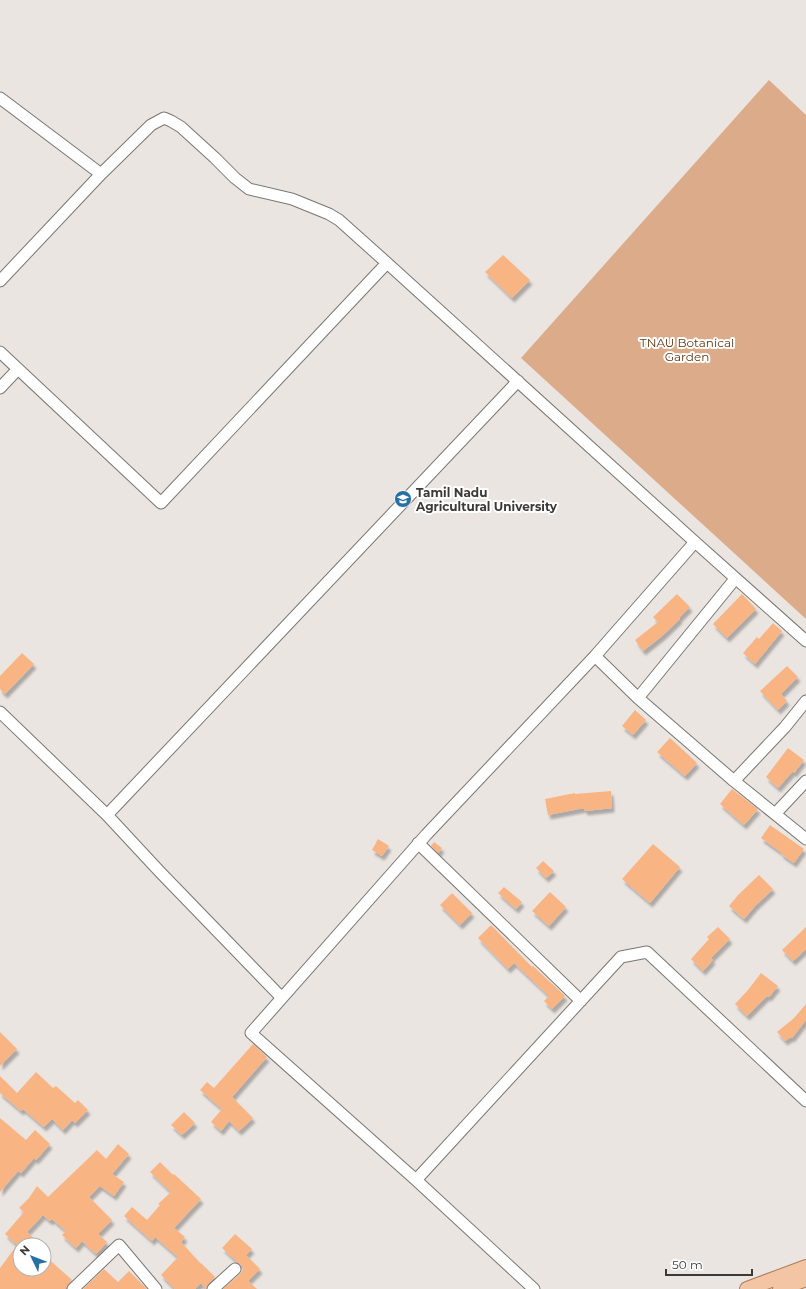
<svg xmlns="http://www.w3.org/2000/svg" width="806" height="1289" font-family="Montserrat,sans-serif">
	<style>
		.garden { fill: #dcab89 }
		.building { fill: #f9b484; filter: url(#shadow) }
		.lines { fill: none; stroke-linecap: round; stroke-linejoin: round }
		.minor-casing { stroke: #7b7672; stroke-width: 13 }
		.major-casing { stroke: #ae7b57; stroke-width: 16 }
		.minor { stroke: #fff; stroke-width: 11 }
		.major { stroke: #f3c5a4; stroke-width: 14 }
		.labels { text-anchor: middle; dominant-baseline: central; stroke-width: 4; stroke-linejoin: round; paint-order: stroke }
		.park-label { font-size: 12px; fill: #643713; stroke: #fff }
		.poi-label { font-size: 12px; font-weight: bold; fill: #3c3a38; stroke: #fff; text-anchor: start }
	</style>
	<defs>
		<filter id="shadow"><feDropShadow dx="2.5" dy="4.5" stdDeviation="1" flood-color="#0004"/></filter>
	</defs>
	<rect width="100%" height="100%" fill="#ebe5e1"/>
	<path class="garden" d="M769,80l37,35v504l-285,-261z"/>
	<path class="building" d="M503,255l27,25 -18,18 -27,-26z
		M677,594l13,13 -11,11 1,1 -18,17 -19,15 -8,-11 23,-18 -5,-5z
		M742,594l14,15 -29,29 -14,-14z
		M773,623l9,8 -27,33 -12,-11 14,-16 2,2z
		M22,653l12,11 -29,30 -5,-5v-13z
		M787,666l11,11 -17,17 6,7 -9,9 -18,-19z
		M635,710l11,10 -13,15 -11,-9z
		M670,738l27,25 -12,13 -28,-24z
		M788,748l16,12 -10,13 -1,-2 -15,17 -12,-11z
		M732,789l26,20 -14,16 -24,-21z
		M611,791l1,17 -27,3 -1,-3 -36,7 -3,-16 30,-6v1z
		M770,825l34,24 -10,14 -13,-9 1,-1 -21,-15z
		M378,839l11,7 -7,10 -10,-6z
		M434,842l8,6 -4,5 -7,-7z
		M653,844l27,23 -30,36 -28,-24z
		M543,861l11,10 -8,7 -10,-10z
		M759,875l14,14 -18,17 -11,13 -15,-13 9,-11z
		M504,887l18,15 -6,7 -18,-16z
		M550,892l16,15 -17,19 -17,-15z
		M452,893l20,20 -12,12 -20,-20z
		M491,925l41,42 1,-1 32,30 -13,13 -8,-8 5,-5 -35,-33 -6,6 -30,-31z
		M718,927l12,12 -19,19 2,2 -10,11 -12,-12 18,-20 -2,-2z
		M806,927v22l-13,12 -11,-11z
		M761,973l17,13 -9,11 -2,-1 -20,20 -12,-12 13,-14z
		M806,1004v16l-14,18 -1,-1 -6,4 -8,-9 17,-14z
		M0,1032l17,17 -17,17z
		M253,1044l14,13 -35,40 21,21 -14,13 -10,-10 -8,10 -10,-9 11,-13 -22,-19 7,-8 7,6z
		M36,1072l17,16 3,-2 19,17 3,-3 10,10 -13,13 -3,-3 -9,10 -11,-11 -8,8 -21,-18 -2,2 -21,-18v-17l17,17z
		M184,1112l11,11 -13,12 -11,-10z
		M0,1118l26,22 9,-10 15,14 -14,16 -2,-2 -13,15 -3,-2 -18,21z
		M118,1144l11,10 -17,20 12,8 -10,14 -14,-10 -11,11 23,23 -14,14 9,8 -11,12 -14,-13 -6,7 -14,-13 4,-4 -14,-12 -2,2 -7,-6 -16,17 14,13h-21v24h24v-14l28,25 -7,9h-65v-21l17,-23 -12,-11 19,-22 -5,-4 10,-10 8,-12 11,11 49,-47 9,9z
		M160,1162l13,13 1,-1 27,25 -27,29 11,9 -4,5 20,22v-1l14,14 -7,7 -2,5 -5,-6 -6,6h-20l-14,-14 17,-18 -23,-20 -3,4 -28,-25 8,-9 15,13 13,-15 -2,-1 13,-12 -21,-20z
		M235,1234l17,15 -6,6 14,14 -12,12 9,8h-34l17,-15 4,-6 -22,-20z
		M104,1269l14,13 11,-11 18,18h-64z"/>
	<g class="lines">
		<g class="minor-casing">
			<path id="minor" d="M0,98l101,76
				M0,281l101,-107 50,-49 13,-7 7,3 10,6 34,31 20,20 14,11 43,10 37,15 10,6 48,43 308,279 111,99
				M0,352l161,151 226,-240
				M0,388l18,-19
				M595,656l43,42 96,83 72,58
				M638,698l97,-119
				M0,712l107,103
				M734,781l51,-54 21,-26
				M775,814l31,-33
				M418,843l163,158
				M281,997l-121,-125 -53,-57 411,-434
				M416,1180l205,-223 26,-5 159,149
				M73,1289l46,-44 37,44
				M213,1289l22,-20
				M534,1289l-118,-109 -165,-147 175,-198 169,-179 100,-114"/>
		</g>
		<g class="major-casing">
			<path id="major" d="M747,1289l59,-22
				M780,1289l26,-10"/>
		</g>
		<use href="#minor" class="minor"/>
		<use href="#major" class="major"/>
	</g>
	<defs>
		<g id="university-disc" transform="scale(0.9)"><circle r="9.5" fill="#2671a4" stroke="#fff"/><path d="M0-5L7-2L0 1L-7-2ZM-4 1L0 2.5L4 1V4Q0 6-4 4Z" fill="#fff"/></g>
	</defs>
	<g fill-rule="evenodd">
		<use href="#university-disc" x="403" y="499"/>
	</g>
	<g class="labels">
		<g class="park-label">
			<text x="687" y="342">TNAU Botanical<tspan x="687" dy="14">Garden</tspan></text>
		</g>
		<g class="poi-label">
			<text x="416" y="492">Tamil Nadu<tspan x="416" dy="14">Agricultural University</tspan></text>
		</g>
	</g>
	<g transform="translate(32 1257) rotate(313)"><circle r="19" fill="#ffffff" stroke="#b1b0af"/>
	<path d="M0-3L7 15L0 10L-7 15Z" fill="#2671a4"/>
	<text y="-6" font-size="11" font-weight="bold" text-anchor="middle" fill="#3c3a38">N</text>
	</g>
	<path d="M666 1269v6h86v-6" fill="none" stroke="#3c3a38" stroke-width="2"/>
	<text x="672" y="1269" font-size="12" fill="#3c3a38" stroke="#ffffff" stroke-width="3" paint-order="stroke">50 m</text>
</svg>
